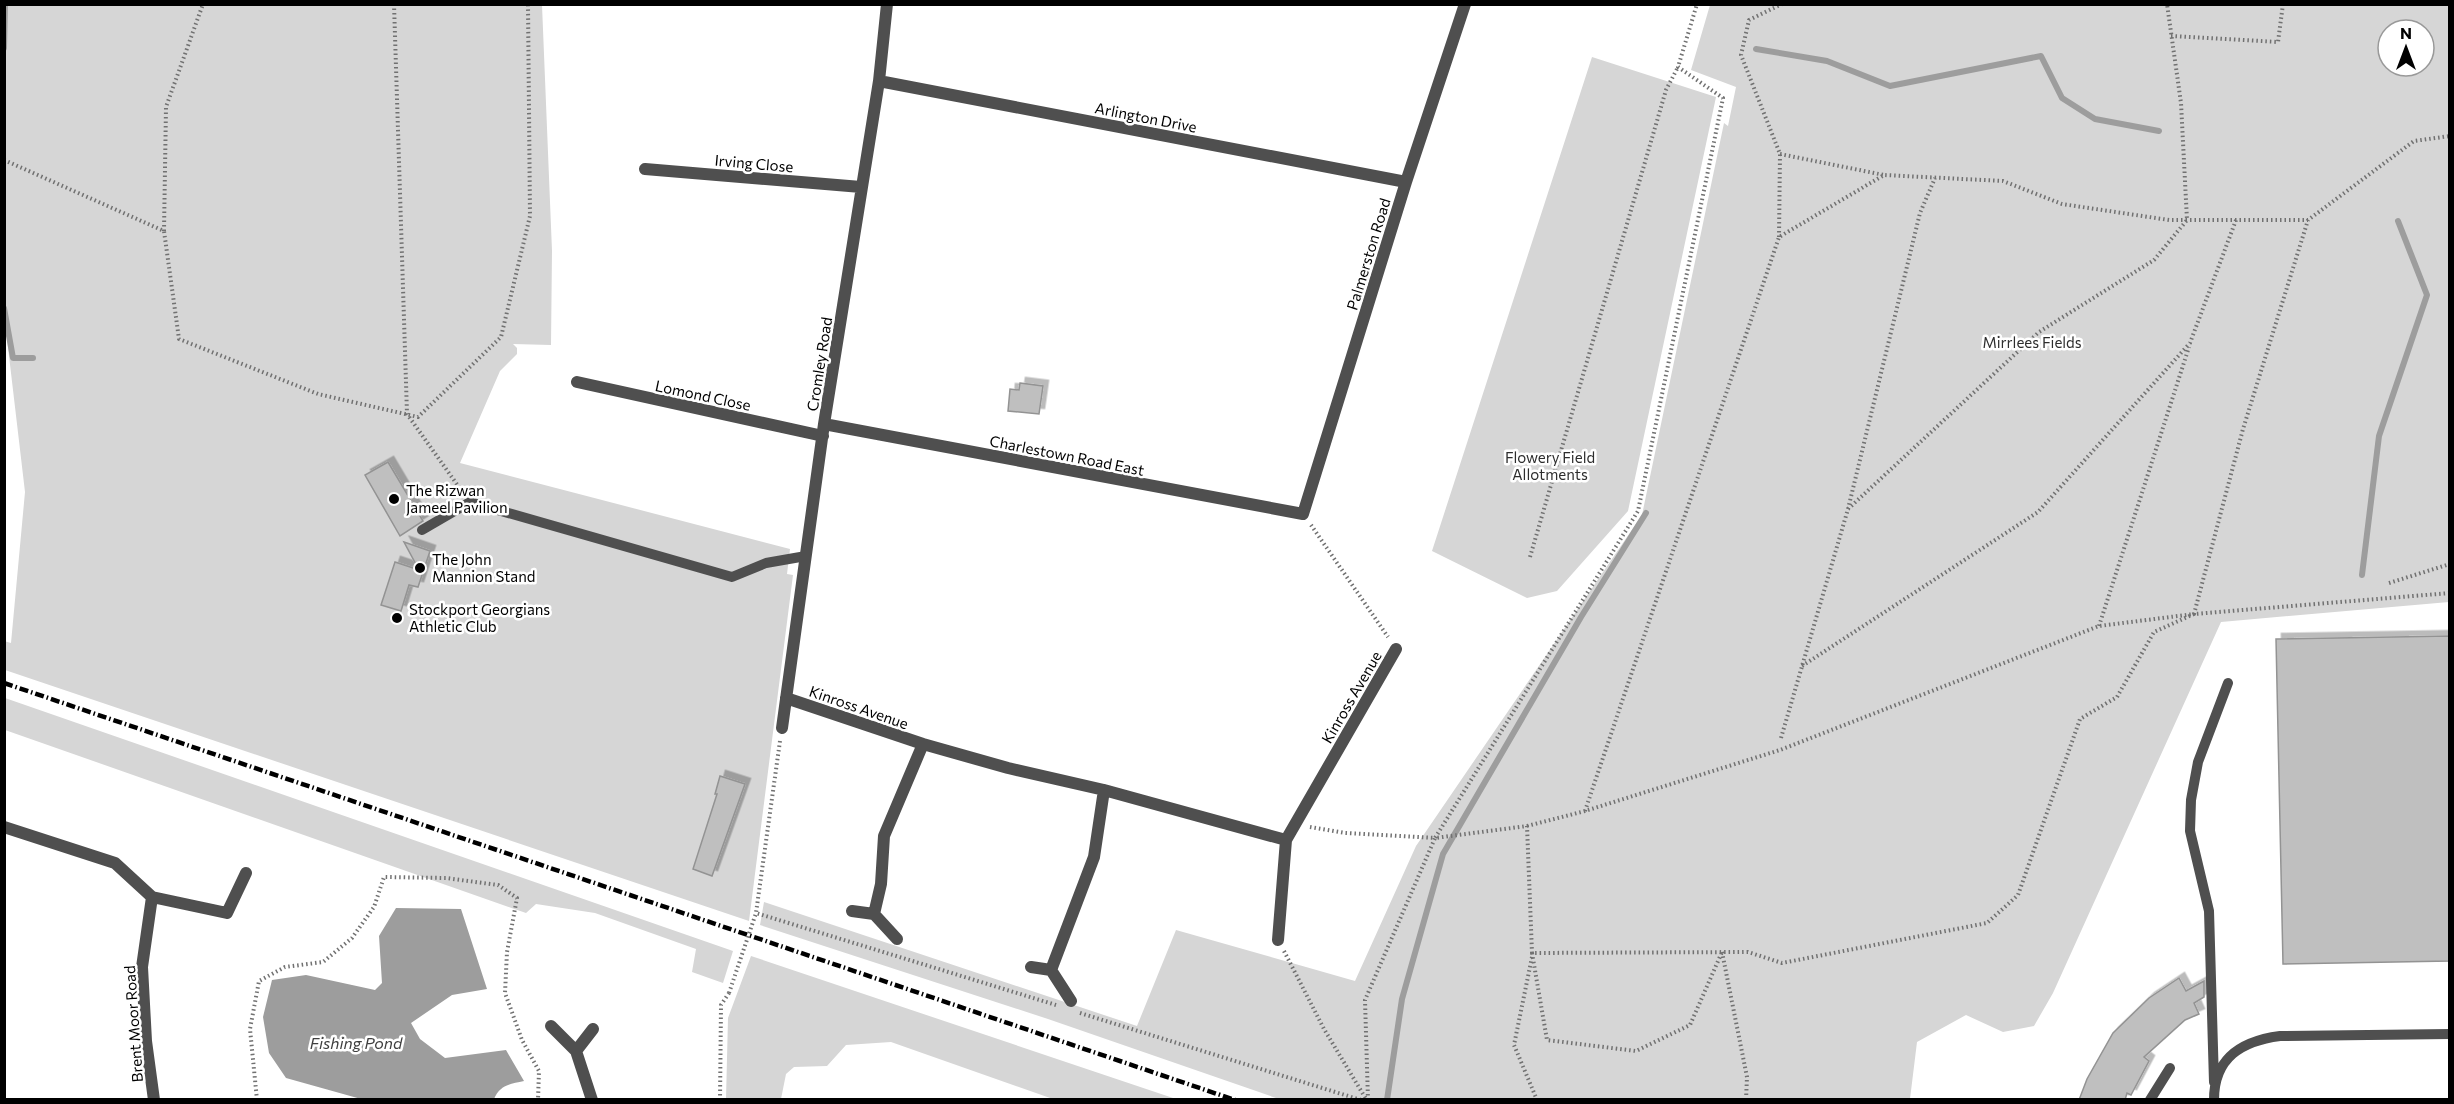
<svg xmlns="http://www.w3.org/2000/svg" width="2454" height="1104" font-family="Commissioner,sans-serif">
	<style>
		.green { fill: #d6d6d6; fill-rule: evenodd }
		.water { fill: #9d9d9d }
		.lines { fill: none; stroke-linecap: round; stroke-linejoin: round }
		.stream { stroke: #9d9d9d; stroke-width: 6 }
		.building { fill: #bfbfbf; stroke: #939393; stroke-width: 1.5; filter: url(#shadow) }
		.path { stroke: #717171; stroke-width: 4; stroke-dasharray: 1.5 3; stroke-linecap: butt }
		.service { stroke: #4f4f4f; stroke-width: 10 }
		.minor { stroke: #4f4f4f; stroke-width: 12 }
		.rail { stroke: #000; stroke-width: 4.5; stroke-dasharray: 9 3 1.5 3; stroke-linecap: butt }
		.path-bridge { stroke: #717171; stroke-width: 4; stroke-dasharray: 1.5 3; stroke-linecap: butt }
		.poi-dot { fill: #000; stroke: #fff; stroke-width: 2 }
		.labels { text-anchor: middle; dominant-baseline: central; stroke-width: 5; stroke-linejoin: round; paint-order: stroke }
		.street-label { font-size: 15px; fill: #000; stroke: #fff }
		.park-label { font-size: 15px; fill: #2d2d2d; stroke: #fff }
		.poi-label { font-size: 15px; fill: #000; stroke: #fff; text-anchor: start }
		.water-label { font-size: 16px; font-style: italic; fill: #3e3e3e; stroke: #fff }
	</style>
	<defs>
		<filter id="shadow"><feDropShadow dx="5.5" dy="-5.5" stdDeviation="0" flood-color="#0004"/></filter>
	</defs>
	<rect width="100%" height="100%" fill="#fff"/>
	<path class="green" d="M5,5h537l10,246 -1,94 -38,-1 4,4v6l-17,17 -40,92 330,86 -3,25 6,1 -44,346 -744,-251 -1,-29 7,2 14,-151 -20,-170z
		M1710,5h739v597l-228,20 -168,371 -19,33 -31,6 -37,-17 -49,27 -7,57h-631l-231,-80 -288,-94 4,-23 373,124 39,-96 179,51 61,-135 226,-331 82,-392 4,3 8,-39 -45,-17zM2388,30h36v36h-36z
		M1592,57l124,40 -88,414 -71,80 -30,7 -95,-47z
		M5,698l728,253 -10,32 -31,-11 4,-23 -101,-36 -59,-9 -10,9 -521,-183z
		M751,956l425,143h-123l-162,-57 -45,3 -19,21 -33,1 -8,7 -5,25h-55l2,-81z"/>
	<path class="water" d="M396,908l65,1 26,80 -35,6 -41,28 9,16 25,19 61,-8 18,31c-14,3 -24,4 -30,18h-133l-75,-21 -17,-25 -6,-36 9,-37 34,-5 69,15 7,-7 -3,-47z"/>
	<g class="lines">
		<path class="stream" d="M4,48l1,-44
			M1756,49l71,12 63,25 151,-30 21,42 33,21 64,12
			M4,308l9,50h20
			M2362,575l17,-139 48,-141 -29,-74
			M1387,1100l15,-101 41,-145 138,-237 65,-104"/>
	</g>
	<path class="building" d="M1020,383l23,3 -4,28 -31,-3 2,-22 9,1z
		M388,462l35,59 -23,15 -35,-61z
		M404,542l26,9 -12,36 -9,-2 -8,26 -20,-6 14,-43 24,8z
		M2450,636v325l-167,3 -7,-325z
		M720,776l25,8 -33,92 -19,-7 24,-75h-2z
		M2179,978l7,13 18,-10v16l-10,6 5,11 -14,6 -41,37 5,4 -18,34 -4,-2 -2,7h-46l8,-21 26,-46 36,-35z"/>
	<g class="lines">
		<path class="path" d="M394,4l13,410 54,76
			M2171,36l107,6 5,-38
			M1780,154l104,21
			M4,160l160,71 15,108 139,55 100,23 83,-80 29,-121 -2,-212
			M164,231l2,-124 37,-103
			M1779,237l1,-83 -39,-99 8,-35 33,-16
			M1848,509l191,-177 115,-72 33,-40 -6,-117 -14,-99
			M1311,525l77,112
			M1530,557l136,-467 12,-23
			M2389,583l61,-19
			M2099,626l90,-279
			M1802,666l236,-154 152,-169 46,-123
			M1781,738l67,-229 72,-296 15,-35
			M780,741l-24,172 300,92
			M1585,811l194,-574 105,-62 119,6 59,23 107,16h139
			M1527,826l58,-15 195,-61 319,-124 95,-12 49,-185 65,-209 106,-79 36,-5
			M1310,827l35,6 90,5 203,-327 85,-413 -45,-31 19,-63
			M1284,951l40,78 42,70
			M1722,952l25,125 -1,23
			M1532,953l15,87 89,11 54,-26 32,-73
			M1532,957l-18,88 23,55
			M1080,1013l281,87
			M257,1100l-7,-71 9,-48 26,-14 38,-5 29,-24 22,-31 10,-30 62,1 52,7 19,13 -10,54 -2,41 17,47 17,31 -1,29
			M720,1100l1,-95 8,-12
			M1368,1100l-3,-100 70,-162 92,-12 5,127 216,-1 34,11 205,-40 31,-28 62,-176 37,-22 37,-65 40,-18 256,-21"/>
		<path class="service" d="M422,530l48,-28 262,75 34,-14 40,-7
			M2214,1082l-5,-171 -19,-80 1,-31 7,-38 30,-79
			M2150,1100l20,-32
			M2214,1100c0,-43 28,-59 66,-64l170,-2"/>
		<path class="minor" d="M879,81l527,101
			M645,169l216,18
			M577,382l246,54
			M824,424l479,90 103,-332 59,-178
			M786,698l137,46 85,24 96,22 182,50 110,-191
			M782,728l42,-304 55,-343 8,-77
			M4,827l111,36 37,34 -10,70 4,74 8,59
			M152,897l75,16 19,-40
			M852,911l22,3 23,25
			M874,914l7,-30 3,-48 39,-92
			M1278,940l8,-100
			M1031,967l20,3 20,31
			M1051,970l43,-113 10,-67
			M551,1026l25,25 16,49
			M576,1051l17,-22"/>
		<path class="rail" d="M4,683l1231,417"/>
		<path class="path-bridge" d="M729,993l27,-80"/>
	</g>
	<g class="poi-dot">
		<circle cx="394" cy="499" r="6"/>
		<circle cx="420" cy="568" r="6"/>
		<circle cx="397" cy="618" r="6"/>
	</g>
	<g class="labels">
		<g class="street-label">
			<text transform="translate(1146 117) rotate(11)">Arlington Drive</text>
			<text transform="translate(754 163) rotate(5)">Irving Close</text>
			<text transform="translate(1368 254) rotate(-73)">Palmerston Road</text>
			<text transform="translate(819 364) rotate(-81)">Cromley Road</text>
			<text transform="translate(703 395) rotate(12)">Lomond Close</text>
			<text transform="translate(1067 455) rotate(11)">Charlestown Road East</text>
			<text transform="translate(1351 697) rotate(-60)">Kinross Avenue</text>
			<text transform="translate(859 707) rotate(19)">Kinross Avenue</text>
			<text transform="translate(133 1024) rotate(-94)">Brent Moor Road</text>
		</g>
		<g class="park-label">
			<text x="2032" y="342">Mirrlees Fields</text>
			<text x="1550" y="457">Flowery Field<tspan x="1550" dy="17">Allotments</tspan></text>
		</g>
		<g class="poi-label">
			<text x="406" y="490">The Rizwan<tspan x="406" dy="17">Jameel Pavilion</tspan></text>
			<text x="432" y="559">The John<tspan x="432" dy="17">Mannion Stand</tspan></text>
			<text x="409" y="609">Stockport Georgians<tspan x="409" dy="17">Athletic Club</tspan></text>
		</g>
		<g class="water-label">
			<text x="356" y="1042">Fishing Pond</text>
		</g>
	</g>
	<rect width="2454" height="1104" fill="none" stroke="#000000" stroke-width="12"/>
	<g transform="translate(2406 48)"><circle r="28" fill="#ffffff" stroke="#999999" stroke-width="1.5"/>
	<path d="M0-4.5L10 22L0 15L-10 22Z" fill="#000000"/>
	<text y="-9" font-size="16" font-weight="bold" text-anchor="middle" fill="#000000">N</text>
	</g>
</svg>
